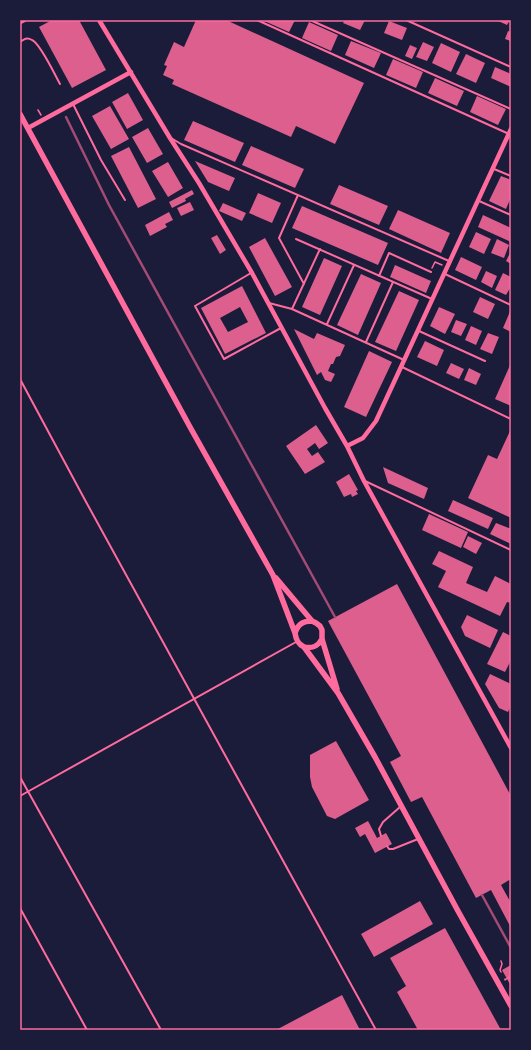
<svg xmlns="http://www.w3.org/2000/svg" width="531" height="1050" font-family="'IBM Plex Sans',sans-serif">
	<style>
		.building { fill: #dd5f8e; fill-rule: evenodd }
		.lines { fill: none; stroke-linecap: round; stroke-linejoin: round }
		.path { stroke: #ff6b9d; stroke-width: 1.5 }
		.service { stroke: #ff6b9d; stroke-width: 2 }
		.pedestrian { stroke: #ff6b9d; stroke-width: 3 }
		.tertiary { stroke: #ff6b9d; stroke-width: 4.5 }
		.secondary { stroke: #ff6b9d; stroke-width: 5.5 }
		.rail { stroke: #a44b75; stroke-width: 2.5 }
		.neatline { fill: none; stroke: #ff6b9d; stroke-width: 1.5 }
	</style>
	<rect width="100%" height="100%" fill="#1b1b3a"/>
	<path class="building" d="M52,20h27l27,50 -34,18 -33,-61z
		M196,20h30l138,63 -29,61 -39,-18 -5,11 -119,-53 2,-4 -11,-5 4,-9 -3,-1 10,-23 10,5z
		M262,20h33l-6,12z
		M345,20h20l-5,10 -17,-7z
		M496,20h14l-3,5z
		M389,21l18,7 -5,12 -18,-7z
		M309,22l29,13 -7,16 -29,-13z
		M508,31l3,1v9l-6,-2z
		M351,41l30,12 -7,15 -29,-13z
		M423,42l11,5 -7,14 -11,-4z
		M441,43l19,9 -9,20 -19,-9z
		M410,45l7,3 -5,11 -7,-3z
		M466,54l19,9 -9,20 -20,-9z
		M393,59l30,13 -7,16 -30,-13z
		M495,67l16,7v13l-20,-9z
		M435,78l29,13 -7,15 -29,-13z
		M128,93l15,27 -16,9 -15,-27z
		M477,96l29,13 -8,16 -28,-13z
		M110,106l19,33 -18,10 -19,-33z
		M193,121l51,22 -9,19 -51,-22z
		M148,128l15,26 -16,9 -15,-26z
		M251,146l53,23 -9,19 -53,-23z
		M129,147l27,52 -18,9 -27,-52z
		M195,161l40,17 -6,13 -21,-9z
		M168,162l15,26 -15,9 -16,-26z
		M501,176l10,4v17l-5,12 -17,-8z
		M339,185l49,21 -9,19 -49,-21z
		M192,190l2,4 -9,5 1,2 -14,7 -3,-6z
		M258,193l23,10 -9,20 -23,-10z
		M190,202l4,8 -13,6 -4,-8z
		M223,203l23,10 -4,8 -23,-10z
		M302,206l86,37 -10,22 -86,-37z
		M398,210l52,23 -9,20 -52,-24z
		M169,212l4,8 -8,4 2,3 -17,9 -5,-11z
		M483,215l28,13v14l-33,-15z
		M476,232l15,7 -7,15 -15,-7z
		M217,235l9,15 -6,4 -9,-16z
		M265,238l27,49 -17,9 -26,-49z
		M497,239l12,6 -5,13 -13,-5z
		M511,251v13l-5,-3z
		M461,257l21,10 -6,13 -21,-10z
		M324,258l18,8 -22,49 -18,-8z
		M395,265l36,16 -5,12 -36,-16z
		M486,271l11,5 -5,12 -11,-6z
		M503,273l8,4v12l-1,-1 -4,7 -11,-5z
		M361,274l20,9 -23,52 -21,-10z
		M242,286l24,47 -41,21 -24,-46zM240,307l8,15 -20,10 -8,-14z
		M399,291l20,9 -23,51 -21,-9z
		M480,297l15,7 -7,15 -15,-7z
		M439,307l16,7 -10,20 -15,-8z
		M511,309v23l-8,-4z
		M456,320l11,4 -6,12 -10,-4z
		M471,326l11,5 -6,14 -11,-5z
		M294,329l20,10 3,-6 28,12 -5,11 -4,1 -3,7h-2l-3,7 7,3 -4,8 -6,-2 -4,-8 -4,3z
		M488,333l11,4 -7,17 -12,-5z
		M425,341l19,9 -7,16 -20,-9z
		M369,351l23,11 -26,55 -22,-10z
		M451,363l13,6 -5,10 -13,-6z
		M511,363v43l-16,-7z
		M469,368l12,6 -5,11 -12,-5z
		M316,425l12,18 -9,6 -4,-6 -8,6 5,7 6,-4 7,10 -20,12 -19,-28z
		M510,431h1v87l-43,-20 20,-43 9,4z
		M383,467l45,21 -4,11 -36,-16z
		M349,474l9,16 -2,1 2,3 -6,3 -1,-3 -7,3 -8,-15z
		M453,500l40,18 -5,11 -40,-18z
		M429,514l39,18 -7,16 -39,-18z
		M496,523l15,6v15l-21,-10z
		M468,536l14,7 -6,11 -13,-7z
		M439,551l34,16 -7,16 21,9 8,-16 16,8v19l-4,-1 -7,14 -62,-29 8,-16 -14,-7z
		M397,584l114,212v83l-10,6 10,18v25l-20,-38 -15,8 -54,-101 -11,5 -21,-40 11,-6 -73,-135z
		M467,615l31,15 -8,18 -25,-12 -4,-9z
		M503,632l8,4v24l-6,12 -18,-8z
		M490,674l21,10v21l-3,7 -9,-4 -14,-24z
		M336,741l33,59 -34,19 -8,-3 -15,-29 -2,-10v-22z
		M368,821l9,17 9,-5 6,11 -17,9 -10,-19 -5,3 -5,-9z
		M420,901l13,23 -59,33 -13,-23z
		M445,928l56,102h-83l-21,-38 9,-6 -16,-28z
		M511,965v21l-9,-16z
		M342,995l18,35h-84z"/>
	<g class="lines">
		<path class="path" d="M38,110l3,5
			M432,268l3,-6 7,3
			M501,961l1,3 -2,6 1,2
			M505,979v1l6,-4"/>
		<path class="service" d="M257,20l252,114
			M310,20l201,89
			M406,20l105,47
			M20,42c4,-3 7,-5 12,-2 8,3 23,35 28,44
			M73,104l28,56 24,40
			M171,138l10,6 268,117
			M494,169l17,7
			M298,195l-19,43 25,46
			M479,201l32,14
			M296,239l136,60
			M251,273l-56,33 29,53 57,-31
			M445,274l66,31
			M379,276l10,-23 42,19
			M269,303l23,6 112,51
			M292,309l28,-60
			M327,324l27,-59
			M419,331l66,30
			M366,342l27,-60
			M402,367l109,52
			M20,379l65,121 291,530
			M365,481l146,69
			M20,777l141,253
			M20,796l276,-154
			M381,836l-2,-7 4,-7 17,-15
			M387,846l2,3h4l25,-10
			M20,908l67,122"/>
		<path class="pedestrian" d="M20,23l6,-3"/>
		<path class="tertiary" d="M99,20l71,118 29,45 53,90 73,135 22,38 17,35 147,267
			M28,128l103,-56
			M347,446l16,-8 13,-17 135,-292"/>
		<path class="secondary" d="M20,114l170,313 83,148 22,58c1,7 3,11 9,14l34,46 37,64 83,154 53,95
			M276,578l36,43 4,2 4,3 2,4v9l15,50
			M295,633c3,-9 8,-12 17,-12
			M304,647c9,2 14,-1 18,-8"/>
		<path class="rail" d="M66,117l43,88 226,412
			M482,895l29,53"/>
	</g>
	<rect width="531" height="1050" fill="none" stroke="#1b1b3a" stroke-width="42"/>
	<rect x="21" y="21" width="489" height="1008" class="neatline"/>
</svg>
